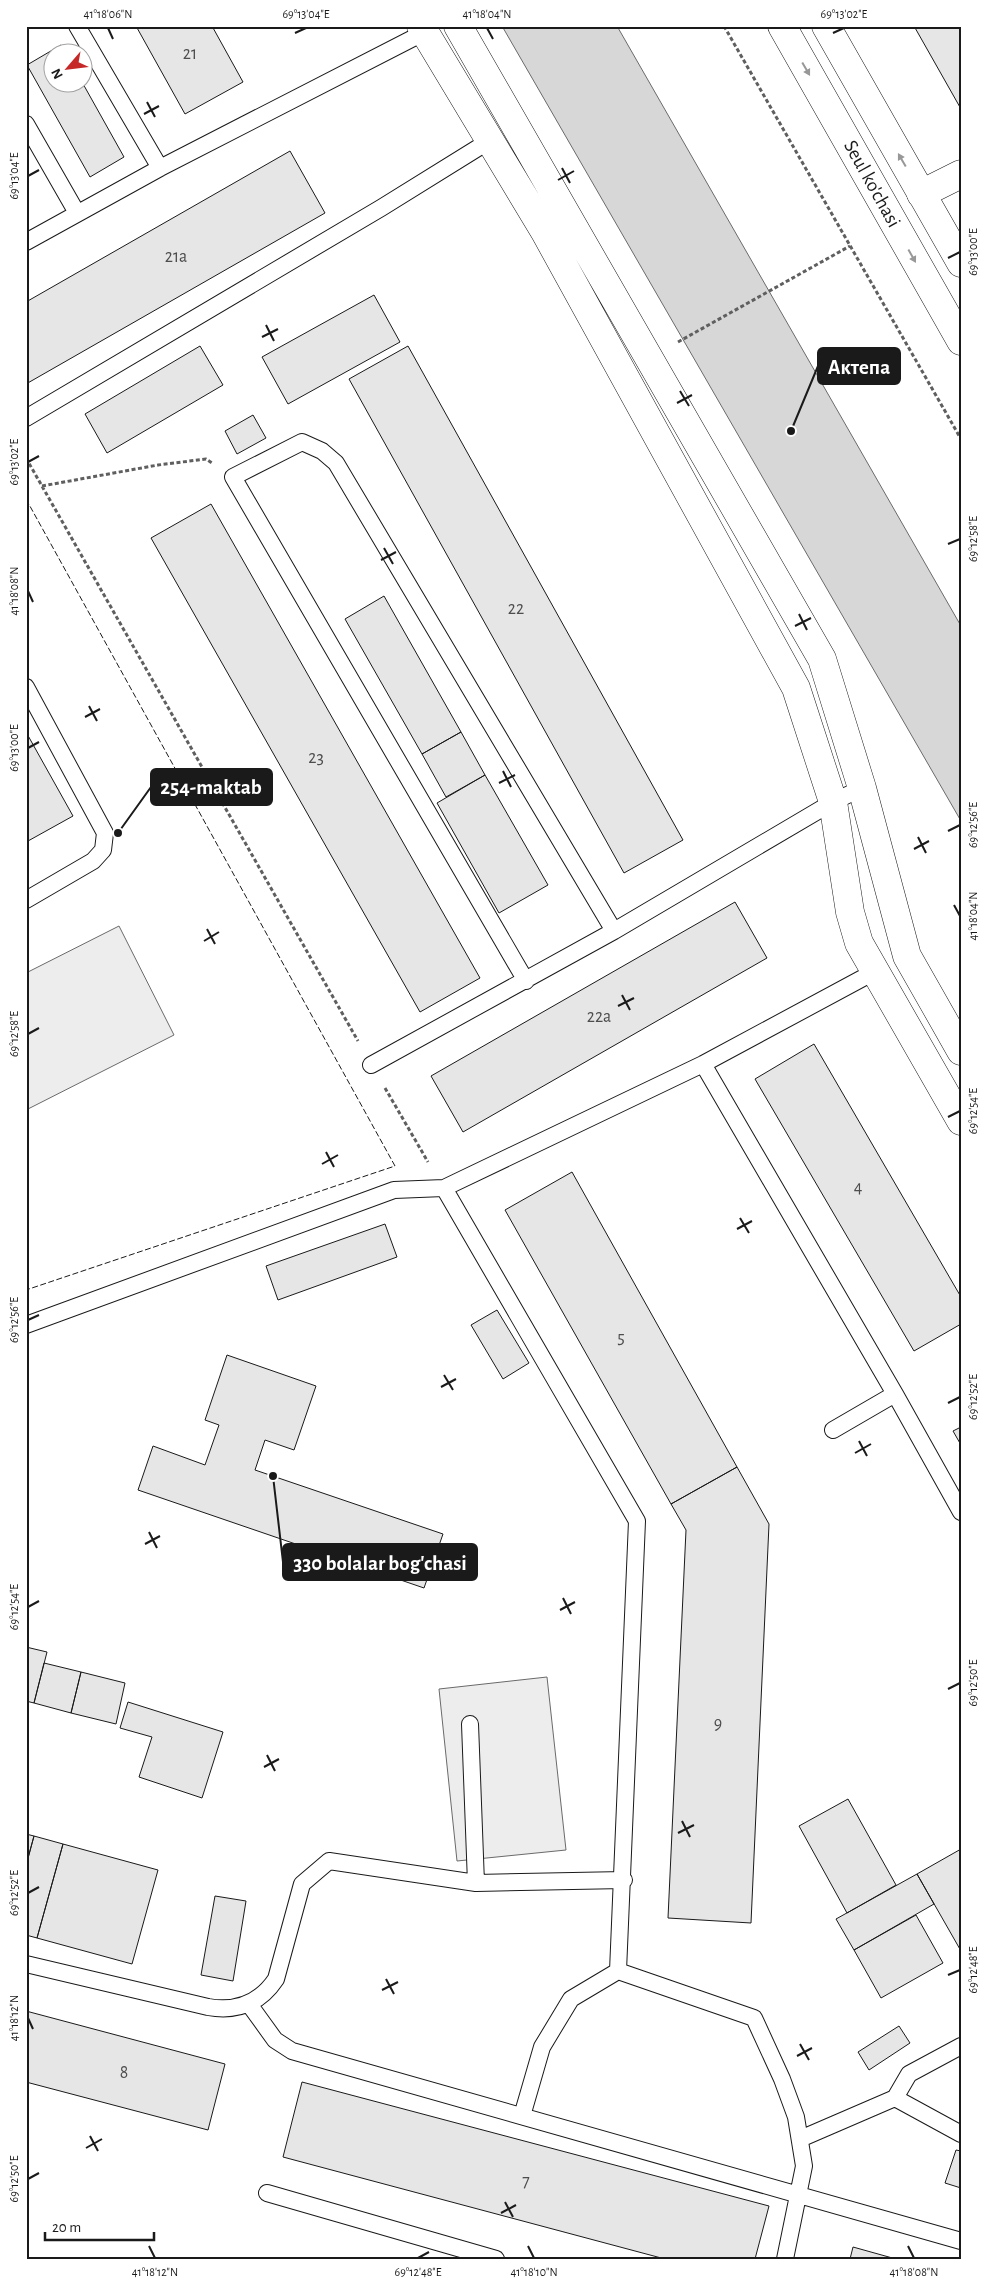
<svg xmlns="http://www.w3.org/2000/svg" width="987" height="2285" font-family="'Alegreya Sans',sans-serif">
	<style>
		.built { fill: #ededed; stroke: #6a6a6a }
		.water { fill: #d7d7d7; stroke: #6a6a6a }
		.building { fill: #e6e6e6; stroke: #1a1a1a }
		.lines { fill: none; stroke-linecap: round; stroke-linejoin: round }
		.lane-casing { stroke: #1a1a1a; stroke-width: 18 }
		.street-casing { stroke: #1a1a1a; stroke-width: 29 }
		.secondary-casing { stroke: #1a1a1a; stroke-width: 29 }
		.path { stroke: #5f5f5f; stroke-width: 3; stroke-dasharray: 4 2.5; stroke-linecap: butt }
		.lane { stroke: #fff; stroke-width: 16 }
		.street { stroke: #fff; stroke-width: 28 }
		.secondary { stroke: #fff; stroke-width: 28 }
		.fence { stroke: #1a1a1a; stroke-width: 1; stroke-dasharray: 6 2.5; stroke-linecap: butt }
		.oneway { fill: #989898 }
		.ticks { fill: none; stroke: #1a1a1a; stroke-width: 2 }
		.labels { text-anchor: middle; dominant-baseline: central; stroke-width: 4; stroke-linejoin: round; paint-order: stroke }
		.number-label { font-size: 18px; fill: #4d4d4d }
		.street-label { font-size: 20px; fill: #1a1a1a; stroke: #fff }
		.leader { fill: none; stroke: #1a1a1a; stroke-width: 2 }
		.callout-dot { fill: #1a1a1a; stroke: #fff; stroke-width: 2 }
		.callout { fill: #1a1a1a; stroke: #1a1a1a; stroke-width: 2 }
		.callout-label { font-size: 21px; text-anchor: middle; font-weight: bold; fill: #fff }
		.neatline { fill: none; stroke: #1a1a1a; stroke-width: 2 }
		.ticks-label { font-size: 12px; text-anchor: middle; fill: #1a1a1a }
	</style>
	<rect width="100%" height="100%" fill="#fff"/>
	<path class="built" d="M119,926l55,109 -148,75v-137z
		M547,1677l19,173 -109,11 -18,-172z"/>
	<path class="water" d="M502,26h115l344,600v195z"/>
	<path class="building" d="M136,26h76l31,56 -58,32z
		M914,26h47v83z
		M61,45l5,7h-14v30h30l42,75 -34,20 -63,-112z
		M290,151l35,62 -299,171v-82z
		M374,295l26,47 -112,62 -26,-47z
		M200,346l23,39 -116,68 -22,-39z
		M408,346l275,494 -59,33 -275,-494z
		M253,415l13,23 -29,16 -12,-23z
		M211,504l269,474 -60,34 -269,-474z
		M384,596l77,136 -39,22 -77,-135z
		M26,732l47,84 -45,25 -2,-2z
		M461,732l24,43 -39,22 -24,-43z
		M485,775l63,110 -49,28 -62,-110z
		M735,902l32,56 -304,174 -32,-56z
		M814,1044l147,253v27l-47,27 -159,-272z
		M572,1172l165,295 -66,37 -166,-294z
		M385,1224l12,33 -119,43 -12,-34z
		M497,1310l32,53 -26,16 -32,-54z
		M227,1355l89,31 -22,64 -29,-10 -10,30 188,64 -19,54 -286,-98 15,-44 52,19 14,-40 -14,-5z
		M961,1427v18l-8,-14z
		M737,1467l32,57 -18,399 -83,-5 18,-388 -15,-26z
		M26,1647l21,5 -13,51 -8,-2z
		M44,1663l37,9 -10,41 -37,-10z
		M81,1672l44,11 -9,41 -45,-11z
		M128,1702l95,30 -21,66 -63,-21 13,-40 -32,-9z
		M848,1799l48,86 -49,28 -48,-87z
		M26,1834l8,2 -8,29z
		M34,1836l29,8 -26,94 -11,-3v-69z
		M63,1844l95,26 -26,94 -95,-26z
		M961,1849v102l-44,-77z
		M917,1874l17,30 -80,46 -18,-31z
		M215,1896l31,5 -13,80 -32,-6z
		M916,1915l27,48 -62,35 -27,-48z
		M26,2011l199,53 -17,66 -182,-48z
		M899,2026l11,17 -41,27 -11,-18z
		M302,2082l467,124 -14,53h-90l-382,-102z
		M956,2150l5,1v37l-16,-5z
		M853,2247l43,12h-46z"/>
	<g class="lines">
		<g class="lane-casing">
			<path id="lane" d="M77,26l83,142
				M26,124l51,89
				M26,242l134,-74 265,-136
				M26,418l355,-210 108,-67
				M26,687l79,146 -2,17 -10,11 -67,39
				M526,981l-293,-504 69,-35 20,9 14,12 278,468
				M703,1064l192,330 66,118
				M371,1065l243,-134 219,-129 29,-14
				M444,1188l193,333 -19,450 136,47 28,61 14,38 8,49 -19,93
				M26,1325l368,-135 50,-2 259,-124 171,-92
				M833,1430l62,-36
				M470,1724l6,159
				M26,1964l182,43c29,5 52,-4 68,-28l26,-95 27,-23 147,22 148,-3
				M249,2004l26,36 17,11 669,190
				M895,2098l66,36
				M522,2116l20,-69 29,-48 47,-28
				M800,2139l95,-41 14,-24 52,-28
				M267,2193l229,66"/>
		</g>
		<g class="street-casing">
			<path id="street" d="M421,26l124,206 251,456 37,114 17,110 9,31 102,178
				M458,26l364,633 40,129 45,168 54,95
				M921,194l40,-20"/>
		</g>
		<g class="secondary-casing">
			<path id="secondary" d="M782,26l179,315
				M826,26l135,237"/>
		</g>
		<path class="path" d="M724,26l237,413
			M678,342l172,-96
			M26,458l332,583
			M42,486l116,-21 48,-6 6,4
			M385,1088l43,74"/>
		<use href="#lane" class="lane"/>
		<use href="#street" class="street"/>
		<use href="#secondary" class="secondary"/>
		<path class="fence" d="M26,499l369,667 -369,124"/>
	</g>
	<defs><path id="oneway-solid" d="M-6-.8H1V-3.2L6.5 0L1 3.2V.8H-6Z" transform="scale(1.25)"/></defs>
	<g class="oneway">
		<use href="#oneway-solid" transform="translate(806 69) rotate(60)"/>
		<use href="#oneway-solid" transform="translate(902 160) rotate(-120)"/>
		<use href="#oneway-solid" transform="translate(912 256) rotate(61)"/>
	</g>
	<path class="ticks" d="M108,28l5,11M487,28l6,11M295,33l11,-5M833,33l11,-5M147,102l8,15M144,114l15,-8M562,168l8,15M28,176l11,-6M558,180l16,-9M948,258l12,-6M266,325l8,16M262,337l16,-8M680,391l9,15M677,403l15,-8M28,462l11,-6M948,544l12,-5M384,548l9,16M381,560l15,-8M28,591l5,11M799,614l8,16M795,626l16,-8M89,706l8,15M85,717l15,-8M28,748l11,-6M503,771l8,16M499,783l16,-8M948,831l12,-6M918,837l8,16M914,849l15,-8M954,905l6,11M207,929l8,15M204,941l15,-9M622,995l8,15M618,1006l16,-8M28,1034l11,-6M948,1117l12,-6M326,1152l8,15M322,1164l16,-9M740,1218l9,15M737,1229l15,-8M28,1320l11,-5M444,1375l9,15M441,1387l15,-8M948,1403l12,-6M859,1441l8,15M855,1453l16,-9M149,1532l8,16M145,1544l15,-8M563,1598l8,16M28,1607l11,-6M560,1610l15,-8M948,1689l12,-6M267,1755l8,16M264,1767l15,-8M682,1821l8,16M678,1833l16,-8M28,1893l11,-6M948,1975l12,-5M386,1979l8,15M382,1990l16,-8M28,2018l5,11M800,2044l9,16M797,2056l15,-8M90,2136l8,15M86,2148l16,-9M28,2179l11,-6M505,2202l8,15M501,2213l15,-8M149,2246l6,12M528,2246l6,12M908,2246l6,12M418,2258l11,-6"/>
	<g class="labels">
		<g class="number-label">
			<text x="190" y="54">21</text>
			<text x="176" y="257">21а</text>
			<text x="516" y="609">22</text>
			<text x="316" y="758">23</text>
			<text x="599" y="1017">22а</text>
			<text x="858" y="1188">4</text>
			<text x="621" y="1338">5</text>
			<text x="718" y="1724">9</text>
			<text x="124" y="2073">8</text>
			<text x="526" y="2182">7</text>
		</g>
		<g class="street-label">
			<text transform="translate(872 184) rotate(61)">Seul ko'chasi</text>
		</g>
	</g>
	<path class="leader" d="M791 431L818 366M118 833L151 787M273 1476L283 1562"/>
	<g class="callout-dot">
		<circle cx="791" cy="431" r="5"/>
		<circle cx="118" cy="833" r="5"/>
		<circle cx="273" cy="1476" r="5"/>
	</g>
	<g class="callout">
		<rect x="818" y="348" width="82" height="36" rx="5"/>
		<rect x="151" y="769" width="121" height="36" rx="5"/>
		<rect x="283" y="1544" width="194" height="36" rx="5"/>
	</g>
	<g class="callout-label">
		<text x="859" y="374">Актепа</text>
		<text x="211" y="794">254-maktab</text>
		<text x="380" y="1570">330 bolalar bog'chasi</text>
	</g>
	<rect width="987" height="2285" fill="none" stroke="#ffffff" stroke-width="55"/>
	<g transform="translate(68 68) rotate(242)"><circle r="24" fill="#ffffff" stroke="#a3a3a3"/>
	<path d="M0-4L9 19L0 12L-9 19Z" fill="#c62828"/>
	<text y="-8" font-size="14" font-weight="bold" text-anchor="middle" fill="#1a1a1a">N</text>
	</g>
	<path d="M45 2232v8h109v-8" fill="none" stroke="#1a1a1a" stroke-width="2.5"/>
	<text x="52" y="2232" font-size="15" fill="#1a1a1a" stroke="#ffffff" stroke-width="4" paint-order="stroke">20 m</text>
	<rect x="28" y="28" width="932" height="2230" class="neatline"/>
	<g class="ticks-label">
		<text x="108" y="18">41°18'06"N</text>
		<text x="306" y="18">69°13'04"E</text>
		<text x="487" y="18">41°18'04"N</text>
		<text x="844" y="18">69°13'02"E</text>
		<text transform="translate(14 176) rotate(-90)" y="4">69°13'04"E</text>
		<text transform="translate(973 252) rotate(-90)" y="4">69°13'00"E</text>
		<text transform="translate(14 462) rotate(-90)" y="4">69°13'02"E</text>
		<text transform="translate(973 539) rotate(-90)" y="4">69°12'58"E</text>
		<text transform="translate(14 591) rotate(-90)" y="4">41°18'08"N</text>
		<text transform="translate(14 748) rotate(-90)" y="4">69°13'00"E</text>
		<text transform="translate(973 825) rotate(-90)" y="4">69°12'56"E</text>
		<text transform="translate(973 916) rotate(-90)" y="4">41°18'04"N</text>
		<text transform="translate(14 1034) rotate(-90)" y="4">69°12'58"E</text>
		<text transform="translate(973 1111) rotate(-90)" y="4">69°12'54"E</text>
		<text transform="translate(14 1320) rotate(-90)" y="4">69°12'56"E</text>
		<text transform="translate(973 1397) rotate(-90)" y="4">69°12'52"E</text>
		<text transform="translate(14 1607) rotate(-90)" y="4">69°12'54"E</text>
		<text transform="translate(973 1683) rotate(-90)" y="4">69°12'50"E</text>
		<text transform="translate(14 1893) rotate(-90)" y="4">69°12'52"E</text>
		<text transform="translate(973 1970) rotate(-90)" y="4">69°12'48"E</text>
		<text transform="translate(14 2018) rotate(-90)" y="4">41°18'12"N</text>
		<text transform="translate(14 2179) rotate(-90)" y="4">69°12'50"E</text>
		<text x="155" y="2276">41°18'12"N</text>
		<text x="418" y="2276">69°12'48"E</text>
		<text x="534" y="2276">41°18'10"N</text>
		<text x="914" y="2276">41°18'08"N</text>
	</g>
</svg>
